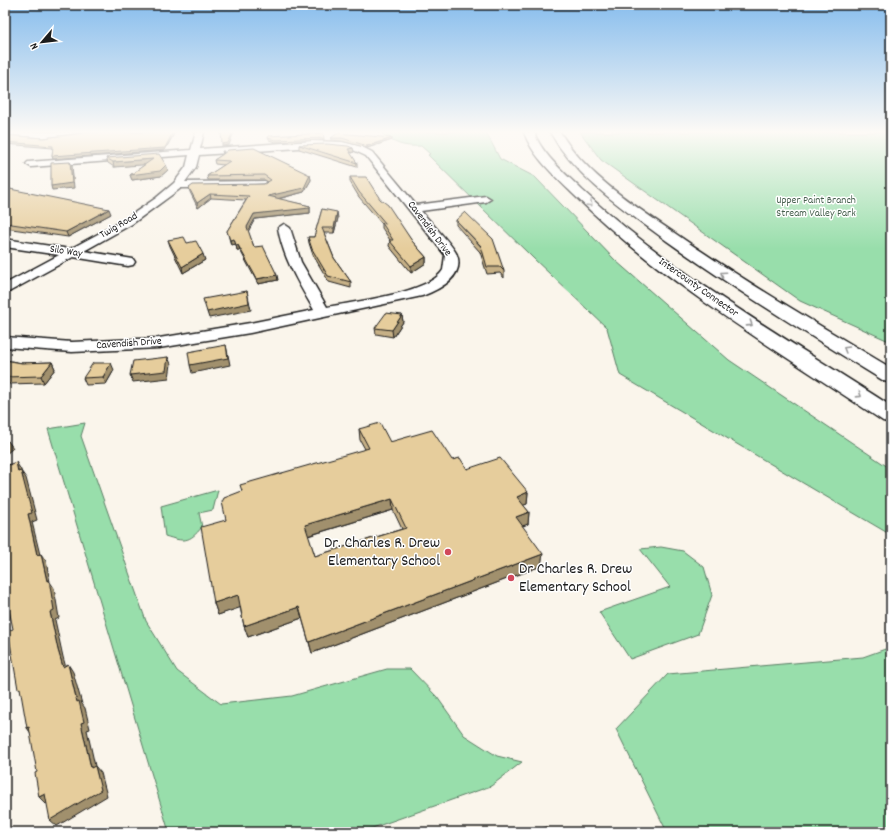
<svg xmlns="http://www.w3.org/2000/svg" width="896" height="837" font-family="Dekko,sans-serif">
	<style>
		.green { fill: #98deab; stroke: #5a7d64 }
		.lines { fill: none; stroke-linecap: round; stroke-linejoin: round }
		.minor-casing { stroke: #1c1c1c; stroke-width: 3 }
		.motorway-casing { stroke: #1c1c1c; stroke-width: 3 }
		.minor { fill: #fff; fill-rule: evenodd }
		.motorway { fill: #fff; fill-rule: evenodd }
		.wall { fill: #c6b086; stroke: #1c1c1c; fill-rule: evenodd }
		.shaded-wall { fill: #a1906d; stroke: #1c1c1c }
		.building { fill: #e6cd9c; stroke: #1c1c1c; fill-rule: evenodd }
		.oneway { stroke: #999 }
		.poi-dot { fill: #d1495b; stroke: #fff; stroke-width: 1.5 }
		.labels { text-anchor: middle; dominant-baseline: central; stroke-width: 3; stroke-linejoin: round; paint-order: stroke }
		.far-park-label { font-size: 11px; fill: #47604e; stroke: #fff }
		.far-street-label { font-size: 11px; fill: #1c1c1c; stroke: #fff }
		.near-poi-label { font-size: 16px; fill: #1c1c1c; stroke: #fff; text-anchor: end }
	</style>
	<rect width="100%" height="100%" fill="#faf5eb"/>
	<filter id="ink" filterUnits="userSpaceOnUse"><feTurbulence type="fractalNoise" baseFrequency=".025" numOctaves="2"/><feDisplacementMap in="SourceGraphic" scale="8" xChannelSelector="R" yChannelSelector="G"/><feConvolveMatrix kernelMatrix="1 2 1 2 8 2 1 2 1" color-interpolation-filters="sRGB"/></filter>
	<g filter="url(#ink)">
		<path class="green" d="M380,132h106l14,27 35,18 81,84 113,99 162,109v66l-271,-160 -13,-47 -74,-70 -105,-103 2,-1 -9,-8c-18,1 -27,-2 -41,-14z
			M580,132h311v210l-91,-41 -199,-141z
			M85,423l-4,13 65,185 31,50 44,33 71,-8 95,-27h23l27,28 27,38 33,21 25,6 -31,24 -130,46h-192l-121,-403z
			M218,490l-5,20 -14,3 3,14c-13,16 -18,15 -37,9l-4,-30z
			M661,547l22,4 21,16 8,28 -14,39 -68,25 -31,-47 71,-25 -30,-38z
			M891,647v185h-224l-51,-103 52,-55 195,-17z"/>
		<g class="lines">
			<g class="minor-casing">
				<path id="minor" d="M5,132h83l-4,2 -40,5 -39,-3z
					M196,132h8l-4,17 112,-8 30,1 18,4 12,6 44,53 70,-9 5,3 -5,3 -65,9c7,8 34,37 36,44 8,22 -19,35 -35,41l-172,37 -91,15 -87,4 -67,-5v-10l67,5 87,-4 91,-15 64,-13c-15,-26 -31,-52 -36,-82l6,-4 6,4 11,34 26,45c26,-5 103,-14 116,-37l2,-15 -79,-99 -17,-8 -22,-2 -128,9 -3,12 -11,15 80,-1 5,3 -5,3 -84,1 -49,36 -48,27 49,8 2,3 -2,3 -5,1 -55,-9 -68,37v-10l54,-29 -54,-8v-8l65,10 54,-29 32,-22 18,-15 12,-16 3,-12 -158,12 -5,-3 2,-2 163,-12z"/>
			</g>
			<g class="motorway-casing">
				<path id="motorway" d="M524,132h10c8,23 31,41 48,58 92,85 204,148 309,216v17l-8,-2c-106,-71 -219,-137 -310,-227 -18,-18 -41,-38 -49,-62z
					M550,132h10c26,43 72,72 113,100 71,49 144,92 218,136v15l-7,-2c-73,-45 -147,-90 -217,-140 -42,-31 -90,-62 -117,-109z"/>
			</g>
			<use href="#minor" class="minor"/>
			<use href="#motorway" class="motorway"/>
		</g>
		<path class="wall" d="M84,132h91l-10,18 -112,9 -1,-3 1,-8 -48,-4v-9l38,3 40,-5z
			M268,138h56v2l-49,2 -6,-2z
			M331,138h61v2l-25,8 -25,-7 -11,-1z
			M299,145l54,3 1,4 -4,1 7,10v4l-58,-18z
			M225,153l85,22 1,5 -7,12 -26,7 32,7v7l-55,6 -7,12 6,16 24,33 -20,4 -18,-34h-3l-1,-6 -5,1 -4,-14 19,-31 -35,-2 -13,10 -8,-16 -1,-4 75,-4 4,-2 -3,-2h-57l-1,-4 17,-11 -9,-1 -1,-4z
			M106,158l60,7 2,5 -7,6 -29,4 -2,-5 16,-11 -32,3 -6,-4z
			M350,177l30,22 32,42 14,16v6l-15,10 -22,-27 1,-6 -8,-12v-4l-23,-27 -9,-15z
			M5,186v2l106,26 -43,23 -63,-9z
			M322,209l16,9 -4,15h-10l10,25 17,24v6l-22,-6 -16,-27 -4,-12 -1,-6h6z
			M456,220l48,51v7l-4,-5 -13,1 -7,-22 -24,-27z
			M168,240l19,3 18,17 -22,13 -13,-27z
			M402,315l1,7 -10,15 -17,-3 -1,-6z
			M5,360l17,3 30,-1 3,7 -11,14 -36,1 -2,-4h-1z
			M114,370l-8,14 -20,1 -3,-7z
			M359,429l31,13 62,18 15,9 61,23 -1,12 -4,1 6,7 -1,12 -6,2 19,40 -229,87 -10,-35 -54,19 -4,-11 -4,-19 -22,8 -4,-12 12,-83 139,-71 -5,-9zM393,510l9,19 -87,27 -7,-20z"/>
		<path class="shaded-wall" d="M173,132h2l-10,18 -112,9 -1,-3z
			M233,132h1l-5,13 -7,1v-2z
			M392,138v2l-25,8v-2z
			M353,148l1,4 -6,1v-4z
			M153,159l2,5 -41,3 -1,-5z
			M70,162l2,3 2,23 -22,2 -1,-4z
			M166,165l2,5 -7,6 -29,4 -2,-5z
			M310,175l1,5 -7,12 -35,9 -1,-5z
			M210,194l1,4 -13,10 -1,-5z
			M310,206v7l-55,6 -7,13 -1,-5 7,-13z
			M109,209l2,5 -43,23 -2,-5z
			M337,212l1,6 -4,15v-5z
			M234,239l2,5 -5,1 -1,-5z
			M236,245h2l2,5h-3z
			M203,254l2,6 -22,13 -1,-6z
			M426,257v6l-15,10v-7z
			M277,275l1,5 -20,4 -1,-5z
			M247,291l4,19 -42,8 -2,-6z
			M402,315l1,7 -10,15 -1,-7z
			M226,345l4,20 -38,8 -2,-8z
			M168,357l3,7 -2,14 -36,4 -3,-7z
			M52,362l3,7 -11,14 -3,-7z
			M111,363l3,7 -8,14 -3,-7z
			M8,441l5,7 -8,7v-12z
			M16,462l5,8 2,9 -5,-7z
			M21,471l5,7 11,42 -5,2 10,41 -5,-8 -9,-41z
			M528,492l-1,12 -11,4 1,-11z
			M392,499l1,11 -86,26 -2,-11z
			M529,512l-1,12 -13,5 1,-12z
			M41,554l5,7 4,21 4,6 5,30 -4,2 8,37 5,18 -5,-8 -5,-17 -8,-38 -3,-31z
			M543,554l-2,12 -229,87 -3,-11z
			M238,595l4,12 -24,8 -4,-12z
			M299,607l3,11 -54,19 -4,-11z
			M68,664l5,8 9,32 3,4 5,21 -3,1 10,45 -6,-7 -10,-45 -4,-21z
			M29,727l4,9 -6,-8z
			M95,766l6,7 6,23 -50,30 -7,-6z
			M45,794l7,6 -6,4 -7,-7z"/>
		<path class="building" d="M84,132h89l-8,16 -113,8 1,-10 -48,-4v-7l38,3 40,-5z
			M221,132h12l-5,11 -6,1z
			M323,133l1,5 -49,2 -7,-2v-2z
			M338,133l54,5 -25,8 -25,-8h-11z
			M327,144l21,2 5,2 -5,1 9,14 -58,-18z
			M254,148l56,27 -6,13 -36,8 42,10v2l-56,6 -7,13 7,20 9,-1 14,29 -20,4 -19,-34h-2l-2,-6 -4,1 -3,-9 22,-35 -39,-2 -13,9 -8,-15 4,-3 71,-1 7,-4 -7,-5 -57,1 23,-15 -16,-1 9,-6 -1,-3h2l-1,3 5,-4z
			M159,154l7,11 -6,6 -30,4 23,-16 -40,3 -7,-4z
			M70,162l2,21 -21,3v-23z
			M350,177h16l14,22 8,6 24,36 14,16 -15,9 -22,-26h4l-11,-17 4,1 -27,-32z
			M5,188l104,21 -43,23 -61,-9z
			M322,209l15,3 -3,16h-12l12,30 17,24 -23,-6 -16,-27 -4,-12h6z
			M465,212l28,27 11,32 -4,-4h-13l-6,-21 -25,-26z
			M184,237l3,6 9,-2 7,13 -21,13 -14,-27z
			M247,291l2,12 -42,9 -4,-13z
			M386,313l16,2 -10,15 -17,-2z
			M226,345l2,13 -38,7 -2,-13z
			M168,357l-2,14 -36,4 3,-14z
			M5,360l17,3 30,-1 -11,14 -36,1v-1l2,-2 -2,-1z
			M93,363h18l-8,14 -20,1z
			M380,423l10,19 42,-12 20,30 8,-2 7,11 33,-11 28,34 -11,5 12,15 -13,5 27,37 -234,88 -10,-35 -55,19 -6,-31 -24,8 -13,-76 25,-7 -4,-18 2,-4 18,-7 -2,-6 129,-37 -10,-19zM392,499l14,29 -91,28 -10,-31z
			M5,440l3,1 -3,2z
			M16,462l2,10 3,-1 11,42 -4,1 9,41 4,-1 6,27 2,-1 5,30 -4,2 8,38 5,17 5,-3 9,38 2,-1 5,21 -3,1 10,45 4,-2 6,24 -51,30 -5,-26 -6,3 -4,-24 2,-1 -8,-45 -2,1 -7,-40 -2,1 -10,-58 5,-2 -8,-39v-124z
			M547,827l2,5h-17z"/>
		<defs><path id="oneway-chevron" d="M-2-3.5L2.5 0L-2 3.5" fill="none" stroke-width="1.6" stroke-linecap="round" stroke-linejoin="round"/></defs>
		<g class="oneway">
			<use href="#oneway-chevron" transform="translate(590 204) rotate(44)"/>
			<use href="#oneway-chevron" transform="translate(723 274) rotate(-145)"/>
			<use href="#oneway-chevron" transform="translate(750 324) rotate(33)"/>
			<use href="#oneway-chevron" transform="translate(846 349) rotate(-149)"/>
			<use href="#oneway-chevron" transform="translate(859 395) rotate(33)"/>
		</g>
	</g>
	<linearGradient id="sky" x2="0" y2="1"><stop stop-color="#87bded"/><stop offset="0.53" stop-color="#fdfaf6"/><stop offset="1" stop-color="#fdfaf6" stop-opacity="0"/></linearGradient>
	<rect width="896" height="249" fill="url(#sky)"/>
	<g class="poi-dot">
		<circle cx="448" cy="552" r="4"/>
		<circle cx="511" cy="578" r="4"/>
	</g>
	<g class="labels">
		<g class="far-park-label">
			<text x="816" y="201">Upper Paint Branch<tspan x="816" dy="13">Stream Valley Park</tspan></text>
		</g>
		<g class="far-street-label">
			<text transform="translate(119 226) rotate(-30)">Twig Road</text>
			<text transform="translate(429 229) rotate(53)">Cavendish Drive</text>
			<text transform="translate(66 252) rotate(9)">Silo Way</text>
			<text transform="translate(698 288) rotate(35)">Intercounty Connector</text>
			<text transform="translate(129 344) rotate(-4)">Cavendish Drive</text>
		</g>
		<g class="near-poi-label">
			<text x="440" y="543">Dr. Charles R. Drew<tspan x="440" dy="18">Elementary School</tspan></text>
			<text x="519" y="569" text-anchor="start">Dr Charles R. Drew<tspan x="519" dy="18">Elementary School</tspan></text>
		</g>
	</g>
	<rect width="896" height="837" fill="none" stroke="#fff" stroke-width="20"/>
	<rect x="10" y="10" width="876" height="817" fill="none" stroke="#1c1c1c" stroke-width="1.5" filter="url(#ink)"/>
	<g transform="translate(42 42) rotate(242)" stroke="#ffffff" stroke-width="3" paint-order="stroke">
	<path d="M0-3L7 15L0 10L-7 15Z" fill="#1c1c1c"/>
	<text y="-6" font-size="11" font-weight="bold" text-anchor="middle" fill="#1c1c1c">N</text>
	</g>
</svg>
